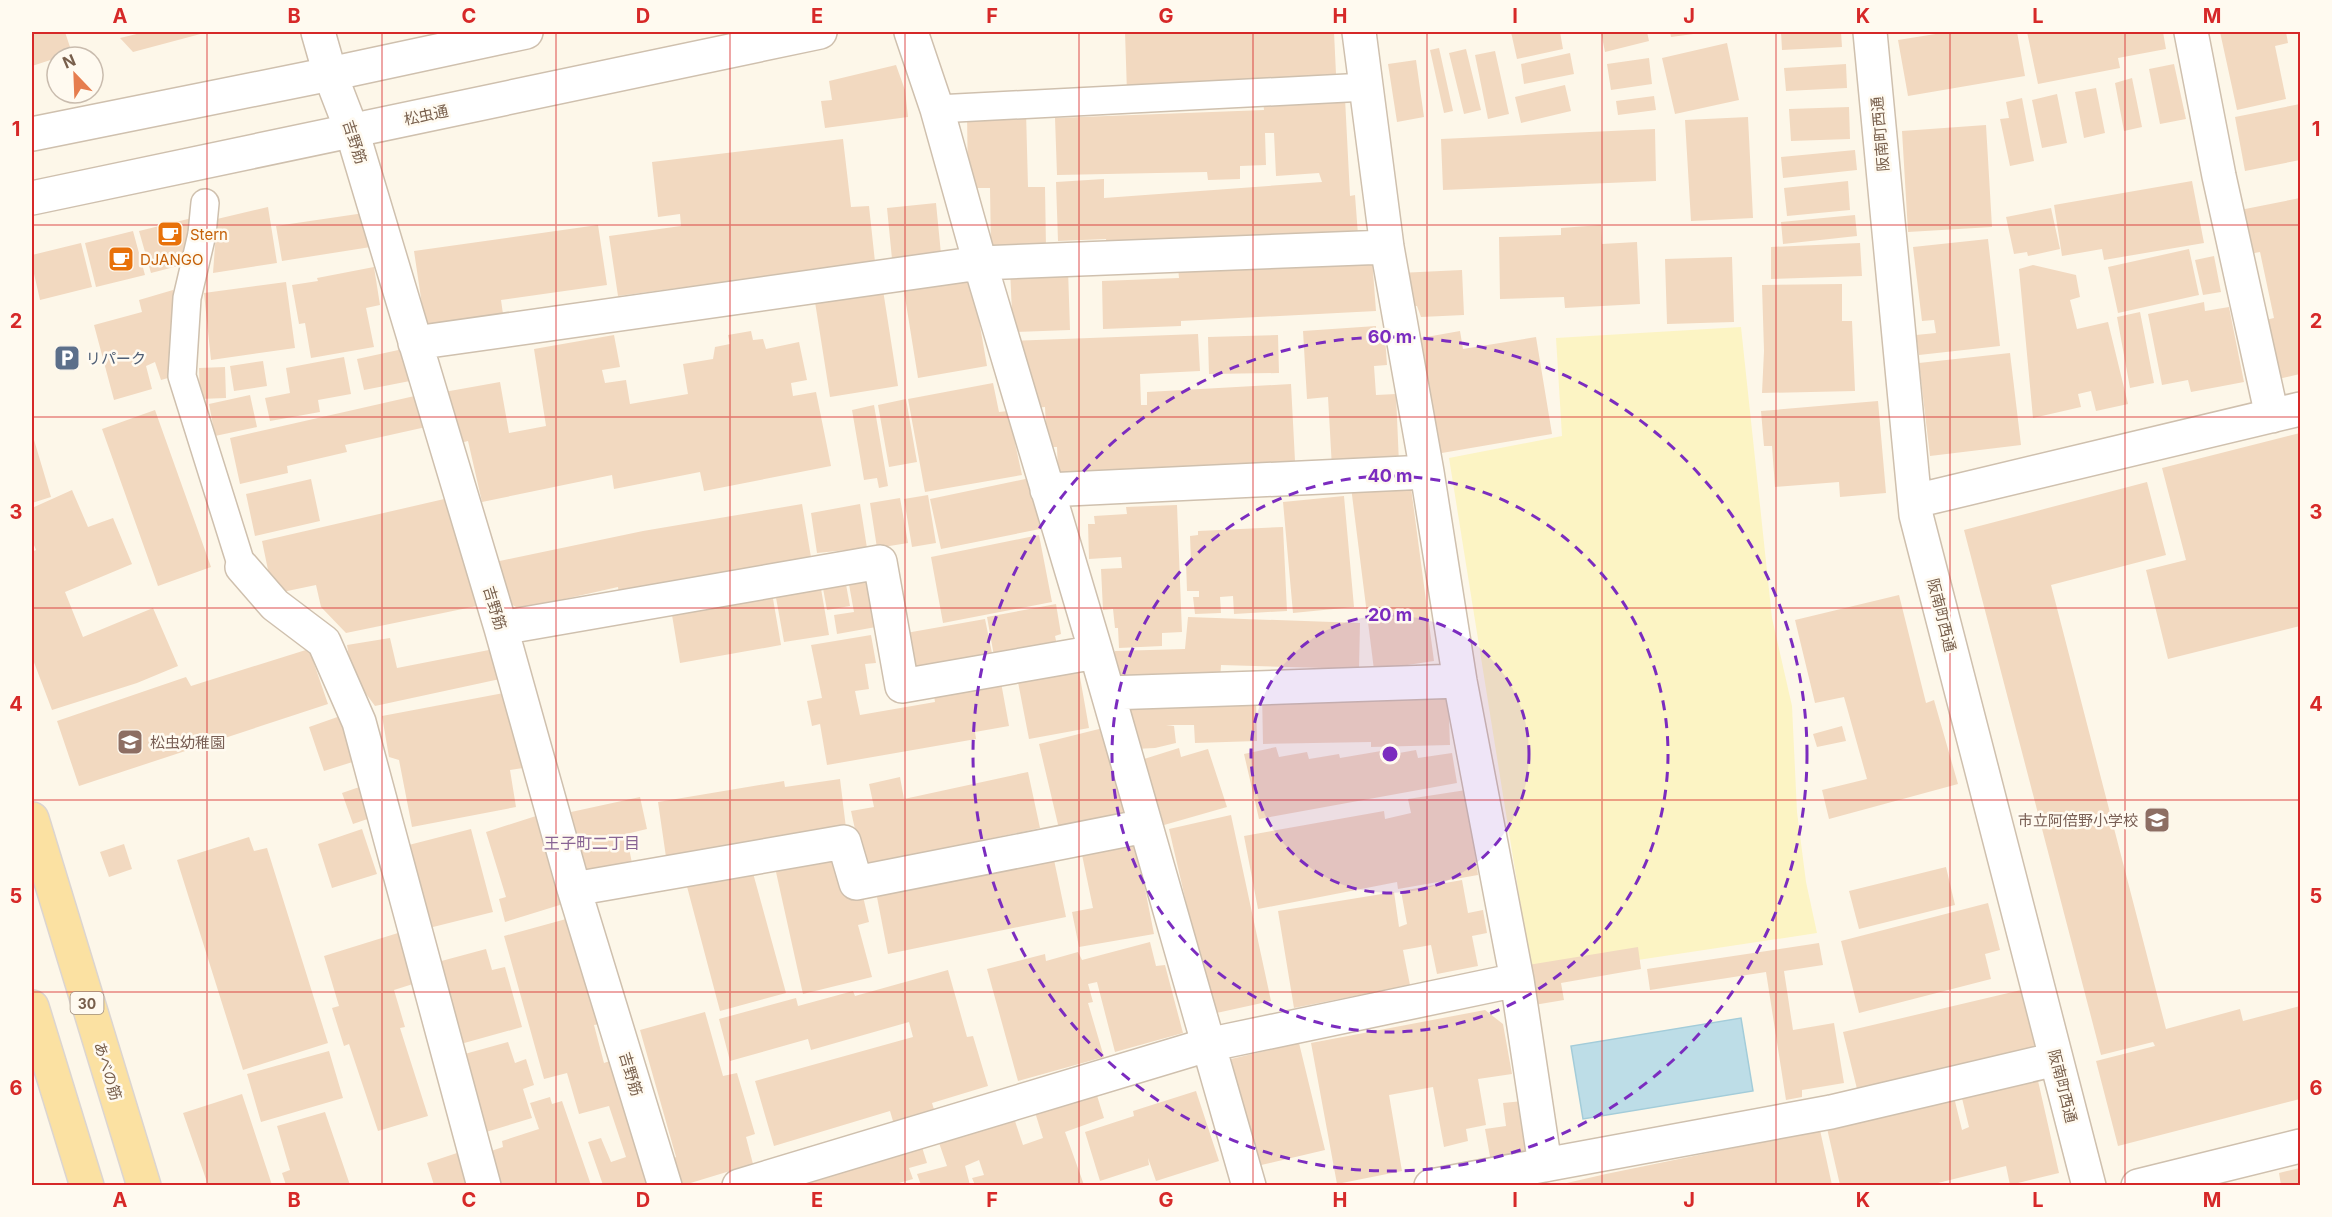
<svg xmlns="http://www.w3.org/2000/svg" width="2332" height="1217" font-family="Inter,'Noto Sans JP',sans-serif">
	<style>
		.sand { fill: #fcf4c4 }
		.water { fill: #bddde7; stroke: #a3ccd9; stroke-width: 1.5 }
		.building { fill: #f2d9c0 }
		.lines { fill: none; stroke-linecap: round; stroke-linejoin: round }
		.service-casing { stroke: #cfc0ae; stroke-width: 30 }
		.minor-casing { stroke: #cfc0ae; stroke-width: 36 }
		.tertiary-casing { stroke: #cfc0ae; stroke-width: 36 }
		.primary-casing { stroke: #dcd5d0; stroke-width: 36 }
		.service { stroke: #fff; stroke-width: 27 }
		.minor { stroke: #fff; stroke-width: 33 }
		.tertiary { stroke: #fff; stroke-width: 33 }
		.primary { stroke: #fbe1a2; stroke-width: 33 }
		.grid { fill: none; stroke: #d62828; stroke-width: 1.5; stroke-opacity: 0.55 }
		.ring { fill: none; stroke: #7b2cbf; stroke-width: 3; stroke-dasharray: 10 8 }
		.labels { text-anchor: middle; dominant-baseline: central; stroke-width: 5; stroke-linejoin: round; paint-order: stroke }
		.shield { fill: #fffaf0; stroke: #a08e7d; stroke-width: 1.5 }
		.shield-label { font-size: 14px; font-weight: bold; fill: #785f4c }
		.street-label { font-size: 15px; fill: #785f4c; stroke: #fffaf0 }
		.food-label { font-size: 15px; fill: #c56008; stroke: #fffaf0; text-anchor: start }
		.service-label { font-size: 15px; fill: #4e5e75; stroke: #fffaf0; text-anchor: start }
		.education-label { font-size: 15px; fill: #785e54; stroke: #fffaf0; text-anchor: start }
		.neighbourhood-label { font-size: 16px; fill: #886494; stroke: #fffaf0 }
		.centre { fill: #7b2cbf; stroke: #fffaf0; stroke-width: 3 }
		.ring-label { font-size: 18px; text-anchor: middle; font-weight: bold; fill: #7b2cbf; stroke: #fffaf0; stroke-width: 5; stroke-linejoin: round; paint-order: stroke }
		.neatline { fill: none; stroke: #d62828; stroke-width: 2 }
		.grid-label { font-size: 20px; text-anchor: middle; font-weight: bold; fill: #d62828 }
	</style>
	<rect width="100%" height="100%" fill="#fdf7e9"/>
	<path class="sand" d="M1741,327l31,291 20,88 5,106 9,70 11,51 -285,43 -83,-518 113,-22 -6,-98z"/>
	<path class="water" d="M1741,1018l12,73 -170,28 -12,-73z"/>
	<path class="building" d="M32,32h33l7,21 -40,13z
		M145,32h63l-75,20 -13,-14z
		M1125,32h209l2,42 -166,11 -43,8z
		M1511,32h49l3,17 -46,10z
		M1601,32h46l2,9 -44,11z
		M1670,32h31v1l-30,4z
		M1781,32h60l1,15 -60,3z
		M1948,32h69l8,44 -117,20 -10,-56z
		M2027,32h136l3,17 -48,9 2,10 -82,16z
		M2220,32h66l2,11 -13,3 11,53 -49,11z
		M1727,43l12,57 -64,14 -13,-56z
		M1439,48l14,63 -9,2 -14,-63z
		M1466,49l15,61 -17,4 -15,-61z
		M1495,51l14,63 -21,5 -13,-64z
		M1570,53l4,21 -50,10 -3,-20z
		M1649,58l3,26 -41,6 -4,-26z
		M1416,60l8,57 -27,5 -9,-58z
		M1846,64l1,24 -61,3 -2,-23z
		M2174,64l12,55 -26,5 -11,-55z
		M896,65l9,25 3,27 -83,11 -4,-27 11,-1 -3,-19z
		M2132,78l10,49 -18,4 -9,-48z
		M1565,85l6,26 -50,12 -6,-26z
		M2096,88l9,45 -21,5 -9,-46z
		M2057,94l10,49 -25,5 -10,-48z
		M1654,96l2,14 -38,5 -2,-14z
		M1345,98l5,98 5,-1 3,40 -251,17 -1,-13 -48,2 -2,-59 48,-3v19l218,-16 -3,-9 -43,3 -2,-43h-9l1,32 -26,1v13l-32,1 -1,-8 -150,3 -2,-57 209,-8 -1,-9z
		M2022,98l12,63 -24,5 -10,-47 9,-1 -3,-16z
		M2300,104v56l-55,11 -10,-54z
		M1849,107l1,32 -59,2 -2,-32z
		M1026,111l2,76h17l1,61 -55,1 -1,-61h-22l-1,-76z
		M1748,117l5,101 -62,3 -6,-101z
		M1986,125l6,102 -84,5 -6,-101z
		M1655,129l1,52 -213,9 -2,-51z
		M843,139l8,68 18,-1 6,56 -257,34 -9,-60 72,-10 -1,-12 -22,3 -6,-55z
		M1855,150l2,20 -74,8 -2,-21z
		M1848,181l2,29 -63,6 -3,-28z
		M2192,181l12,62 -100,17 -2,-11 -40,7 -8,-51z
		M2300,198v176l-26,6 -13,-59 13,-3 -14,-66 -11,2 -9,-44z
		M936,203l5,51 -49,5 -5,-51z
		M268,207l9,56 -64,10 4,-54z
		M2051,208l9,41 -32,7 -1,-4 -13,2 -8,-37z
		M371,212l6,34 -95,15 -6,-35z
		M1855,215l2,21 -74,8 -2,-22z
		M192,218l-10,47 -31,8 -12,-42z
		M598,225l9,60 -106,15 2,14 -78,11 -11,-74z
		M1601,225l1,19 35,-2 3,62 -75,4 -1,-11 -64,2 -1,-62 62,-2v-7z
		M133,231l12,44 -49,12 -11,-44z
		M1988,239l12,107 -81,9 -3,-20 20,-2 -2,-13 -12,1 -9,-74z
		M81,243l11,44 -52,13 -8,-35v-10z
		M1860,243l2,33 -91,3v-32z
		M2189,249l10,46 -81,18 -10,-46z
		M2214,256l7,36 -18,3 -8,-35z
		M1732,257l2,65 -67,2 -2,-65z
		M1372,258l4,53 -195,10v5l-78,3 -1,-48 77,-3 -1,-10z
		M2033,265l43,10 4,22 -10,3 7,29 31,-7 20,82 -32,7 -5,-20 -13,3 3,13 -48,11 -14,-149z
		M374,267l6,38 -14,3 8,39 -63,11 -6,-35 -6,1 -7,-39 26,-4 -1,-3z
		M1068,269l2,61 -57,2 -3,-61z
		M1462,270l2,45 -43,2 -4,-11h-16l-2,-33z
		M972,280l15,86 -69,12 -14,-87z
		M286,282l9,66 -84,12 -7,-67z
		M1842,284v37h10l3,70 -93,2 2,-42 -2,-66z
		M173,290l8,31 -6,55 -14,4 -6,-18 -9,4 6,23 -38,11 -20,-75 48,-13 -3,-12z
		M883,290l15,96 -68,11 -15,-95z
		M2204,302l1,9 24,-4 15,75 -53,10 -3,-12 -26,5 -14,-71z
		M2140,312l14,71 -24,5 -13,-71z
		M1376,326v10h9l2,29 -13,1 2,29 20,-1 3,70 -67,4 -4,-71 -21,2 -4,-68z
		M751,331l2,9 10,-1 3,10 33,-7 8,38 -16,3 2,13 23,-4 15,74 -127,25 -4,-19 -86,17 -2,-14 -130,27 -14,-61 -15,4 -9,-53 56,-10 9,51 37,-7 -12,-77 80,-14 6,32 -18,3 3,13 21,-3 4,24 58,-10 -5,-30 30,-5 2,-12 15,-3 -2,-9z
		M1460,331l3,18 73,-12 16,97 -116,20 -21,-115z
		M1198,334l2,37 -60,3 1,31h6v-13l144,-8 4,77 -237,13 -1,-27h-10l-2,-40 -10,1 -25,-67z
		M1278,335l1,38 -70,1 -1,-37z
		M403,349l7,32 -46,9 -7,-31z
		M2010,353l11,92 -91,11 -11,-93z
		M344,357l7,37 -33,6 2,12 -50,9 -5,-23 25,-5 -4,-25z
		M263,361l4,25 -33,5 -4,-25z
		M225,367l1,31 -26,1 -1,-31z
		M993,383l6,29 9,-1 14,64 -97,17 -17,-93z
		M250,395l7,32 -42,9 -6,-32z
		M419,395l7,32 -81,18 2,7 -60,14 1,7 -48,11 -10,-46z
		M906,399l11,63 -28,5 -11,-62z
		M1878,401l8,92 -46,4 -1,-15 -64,5 -3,-41h-8l-3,-35z
		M874,405l14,81 -9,2 -2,-10 -13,2 -12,-70z
		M155,410l56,157 -53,19 -56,-157z
		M32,433l19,64 -19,6z
		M2300,433v193l-132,33 -22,-89 40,-10 -24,-92z
		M1030,478l10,51 -99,20 -11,-50z
		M311,479l9,42 -65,15 -9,-42z
		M1410,480l24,181 -60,9 -23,-183z
		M2147,482l19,73 -115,30 115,444 74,-20 3,12 57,-15v93l-182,47 -22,-85 59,-15 -2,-4 -52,13 -137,-525z
		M72,490l16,37 25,-9 19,46 -67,28 18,45 70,-29 25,58 -41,17 -85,27 -20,-53v-105l4,-2 -4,-10v-32z
		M928,495l8,48 -24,4 -8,-48z
		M1344,496l10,111 -61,6 -10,-111z
		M453,497l24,109 -131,27 -25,-26 -5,-22 -43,9 -11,-53z
		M900,498l8,45 -31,5 -7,-45z
		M802,504l10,59 -193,33 -1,-9 -98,22 -17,-9 -8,-38 148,-31z
		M860,504l7,44 -50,5 -6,-40z
		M1177,505l5,127 -20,1v13l-43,2 -1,-20h-3l-2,-19 -10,1 -2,-41 21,-1 -1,-11 -32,2 -1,-35h7l-1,-8 33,-2 -1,-7z
		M1283,527l4,84 -53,3 -1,-18 -13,1 1,16 -26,1 -2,-17h6v-6h-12l-1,-29h5l-1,-26 8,-1v-4z
		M1039,535l13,67 -109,21 -12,-66z
		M867,575l9,52 -39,7 -3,-19 20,-3 -6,-33z
		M845,579l5,27 -23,4 -5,-27z
		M820,583l9,52 -45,7 -9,-50z
		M772,593l9,52 -101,18 -9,-54z
		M1899,595l27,108 8,-3 24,84 -129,35 -7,-29 45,-11 -23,-82 -29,6 -20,-83z
		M1056,604l5,30 -6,2 2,9 -63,11 -7,-39z
		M1188,617l172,6 -1,46 -138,-4 -1,16 -105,1v-31l70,-2z
		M985,619l8,39 -73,11 -9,-4 -5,-32z
		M871,635l5,28 -11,1 4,25 -14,2 5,24 75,-13 -2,-13 67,-12 9,49 -34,6 1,7 -149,26 -7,-41 -8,2 -5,-25 15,-3 -11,-53z
		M390,638l7,30 97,-19 6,30 -125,27 -23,-31 -5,-30z
		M309,649l19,55 -249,82 -22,-65 129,-44 5,9z
		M1078,666l11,62 -60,11 -12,-62z
		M509,692l14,76 -13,2 6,37 -104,20 -13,-67 -10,-3 -7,-41z
		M1448,692l2,53 -79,2v-5l-108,2 -1,-51z
		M1256,699l1,42 -62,2 -1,-18h-28l8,1 2,17 -21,5 -20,1 -12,-46z
		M346,714l16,45 -38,12 -15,-44z
		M1842,726l4,15 -29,6 -4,-13z
		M1107,727l22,90 -69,16 -21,-89z
		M1276,747l3,10 28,-5 2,7 30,-5 1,4 41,-7 1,5 34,-6 2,8 34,-5 5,30 -198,36 -15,-65z
		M1179,748l2,9 27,-8 19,58 -63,18 -20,-66z
		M1028,772l12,56 -177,38 -12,-55 23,-4 -5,-23 31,-7 4,22z
		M840,779l6,49 -180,29 -8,-55 126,-21 1,6z
		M368,784l11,31 -26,9 -11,-31z
		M1466,790l12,85 -80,14 -1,-7 -139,27 -14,-73 140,-25 1,8 26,-6 -3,-14z
		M640,797l7,32 -21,5 6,29 -47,11 -14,-62z
		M1231,815l40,186 -59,13 -43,-185z
		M536,816l27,88 -58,18 -6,-23 7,-2 -20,-65z
		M362,829l15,45 -45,14 -14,-44z
		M471,829l22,83 -72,18 -20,-83z
		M249,837l5,14 13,-3 61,195 -85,27 -66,-210z
		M1135,838l19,96 -75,13 -7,-35 21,-4 -12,-58z
		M124,844l8,25 -23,8 -9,-25z
		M842,848l20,44 7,30 -11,3 14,52 -69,17 -29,-131z
		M1053,855l13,62 -178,37 -12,-62z
		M750,862l36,131 -66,18 -35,-132z
		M1946,867l9,38 -96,24 -10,-38z
		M1462,880l6,33 15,-3 4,23 -15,3 6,30 -41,8 -6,-29 -28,5 7,35 -116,23 -16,-97 116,-19 5,35 8,-3 -6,-33z
		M1988,903l12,47 -15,4 6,25 -132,34 -18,-72z
		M577,916l29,107 -12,2 10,38 14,-5 34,127h-49l-15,-43 13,-4 10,24 15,-5 -17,-51 -30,8 -12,-41 -23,6 -40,-143z
		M398,933l15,51 -19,6 11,37 -5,1 28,88 -50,15 -29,-87 -5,2 -12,-38 7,-2 -15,-50z
		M1150,942l6,24 9,-1 18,68 -68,19 -18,-70 -9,2 5,18 -5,1 16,54 -86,24 -31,-112 58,-15 1,7 32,-9 4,8z
		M1819,943l4,22 -39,6 9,59 41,-7 10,60 -42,7v7l-16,3 -20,-128 -116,18 -3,-21z
		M1638,947l3,22 -80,14 3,17 -30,5 -6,-40z
		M486,949l6,21 13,-3 17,60 -65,18 -23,-82z
		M948,970l19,67 6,-1 15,50 -56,17 4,13 -41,12 -5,-17 -116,35 -19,-65 158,-44 -4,-15 -98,28 -3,-11 -78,22 -11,-42 77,-21 2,8 55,-15 2,5z
		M2021,990l15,61 -178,42 -15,-61z
		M1485,1010l18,14 9,50 -34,5 8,46 -20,4 2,12 -24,6 -11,-60 -44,8 13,76 -65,13 -26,-141z
		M705,1012l18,64 14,-3 8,27 10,34 -9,3 7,27 -69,21h-8l-8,-25 8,-3 -36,-127z
		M508,1042l7,21 11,-4 8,26 -11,4 9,29 -49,15 -22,-78z
		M1299,1043l26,107 -68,16 -26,-107z
		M329,1051l14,47 -82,24 -14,-48z
		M2036,1072l23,101 -49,12 -4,-19 -68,17v2h-98l-14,-61 127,-31 9,37 7,-3 -9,-37z
		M1095,1089l9,29 -39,14 19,53h-109l-3,-7 12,-3 -5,-15 -14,6 5,19h-49l-4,-11 30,-8 -10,-29 75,-25 11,33 20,-7 -9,-29z
		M1196,1091l23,70 -63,20 -8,-23 1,7 -49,16 -15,-49 49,-16 -1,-5z
		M242,1094l30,91h-64l-25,-72z
		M550,1097l2,7 10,-3 29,84h-94l-5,-14 5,-2 -6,-18 12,-4 -1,-6 37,-12 -9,-26z
		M1523,1101l8,54 -40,7 -6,-33 21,-3 -3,-23z
		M325,1112l25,73h-64l-4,-12 8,-3 -13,-44z
		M1820,1130l12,55h-274l48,-11z
		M921,1144l6,19 -18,5 4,11 -21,6h-80l-3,-11z
		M460,1152l11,33h-37l-7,-22z
		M2300,1168v17h-19l-2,-12z"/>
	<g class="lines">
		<g class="service-casing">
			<path id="service" d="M937,109l429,-22
				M205,203l-3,31 -15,64 -5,78 60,191"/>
		</g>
		<g class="minor-casing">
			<path id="minor" d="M318,32l12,42 22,57 149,497 73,261 91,297
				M911,32l26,77 43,154 116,389 153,534
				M1359,32l28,215 40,225 33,209 57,299 28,185
				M1870,32l46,483 173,671
				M2191,32l28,144 53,240
				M415,343l565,-80 407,-16
				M1047,490l380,-18
				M1915,501l385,-92
				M242,567l33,38 49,37 35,80 125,464
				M501,628l379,-66 22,124 194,-34
				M1108,693l352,-12
				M574,889l270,-47 12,41 289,-57
				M739,1186l468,-141 310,-65
				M1431,1186l400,-74 225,-53
				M2138,1186l162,-40"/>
		</g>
		<g class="tertiary-casing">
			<path id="tertiary" d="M32,134l298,-60 196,-42
				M32,198l788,-166"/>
		</g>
		<g class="primary-casing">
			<path id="primary" d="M32,819l112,367
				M32,1007l55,179"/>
		</g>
		<use href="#service" class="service"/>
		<use href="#minor" class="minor"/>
		<use href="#tertiary" class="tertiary"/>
		<use href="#primary" class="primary"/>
	</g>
	<path class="grid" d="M207,32v1154M382,32v1154M556,32v1154M730,32v1154M905,32v1154M1079,32v1154M1253,32v1154M1427,32v1154M1602,32v1154M1776,32v1154M1950,32v1154M2125,32v1154M32,225h2268M32,417h2268M32,608h2268M32,800h2268M32,992h2268"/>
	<circle cx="1390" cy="754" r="139" fill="#7b2cbf" fill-opacity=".12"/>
	<g class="ring">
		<circle cx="1390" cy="754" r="139"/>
		<circle cx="1390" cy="754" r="278"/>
		<circle cx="1390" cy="754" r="417"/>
	</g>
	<defs>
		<g id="cafe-square" transform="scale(1.35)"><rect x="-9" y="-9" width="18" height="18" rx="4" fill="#e8710a" stroke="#fffaf0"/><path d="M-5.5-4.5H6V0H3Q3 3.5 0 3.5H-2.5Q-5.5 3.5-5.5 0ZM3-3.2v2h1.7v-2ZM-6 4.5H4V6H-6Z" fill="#fff"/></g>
		<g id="parking-square" transform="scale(1.35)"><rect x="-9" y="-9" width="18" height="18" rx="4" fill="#5c6f8a" stroke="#fffaf0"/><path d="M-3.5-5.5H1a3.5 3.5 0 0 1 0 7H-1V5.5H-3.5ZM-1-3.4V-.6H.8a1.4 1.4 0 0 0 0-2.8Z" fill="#fff"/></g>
		<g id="school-square" transform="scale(1.35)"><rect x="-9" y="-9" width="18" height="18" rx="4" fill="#8d6e63" stroke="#fffaf0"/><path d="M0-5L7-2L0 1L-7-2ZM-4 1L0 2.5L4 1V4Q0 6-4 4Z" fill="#fff"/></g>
	</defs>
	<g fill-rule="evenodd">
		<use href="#cafe-square" x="170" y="234"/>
		<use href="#cafe-square" x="121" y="259"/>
		<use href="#parking-square" x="67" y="358"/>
		<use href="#school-square" x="130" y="742"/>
		<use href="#school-square" x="2157" y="820"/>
	</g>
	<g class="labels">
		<rect class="shield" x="70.5" y="992" width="33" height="22" rx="4.5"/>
		<g class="shield-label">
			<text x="87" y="1003">30</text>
		</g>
		<g class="street-label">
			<text transform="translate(426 115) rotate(-12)">松虫通</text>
			<text transform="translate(1880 134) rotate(-95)">阪南町西通</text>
			<text transform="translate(355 142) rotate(72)">吉野筋</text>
			<text transform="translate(495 608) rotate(73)">吉野筋</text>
			<text transform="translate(1942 615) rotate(76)">阪南町西通</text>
			<text transform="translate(108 1071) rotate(73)">あべの筋</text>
			<text transform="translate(631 1074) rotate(73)">吉野筋</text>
			<text transform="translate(2063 1086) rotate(76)">阪南町西通</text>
		</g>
		<g class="food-label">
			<text x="190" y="234">Stern</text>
			<text x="140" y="259">DJANGO</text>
		</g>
		<g class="service-label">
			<text x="86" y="358">リパーク</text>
		</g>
		<g class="education-label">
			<text x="150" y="742">松虫幼稚園</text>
			<text x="2138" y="820" text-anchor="end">市立阿倍野小学校</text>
		</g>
		<g class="neighbourhood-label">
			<text x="592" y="843">王子町二丁目</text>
		</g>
	</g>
	<circle cx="1390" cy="754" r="9" class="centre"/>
	<g class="ring-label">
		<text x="1390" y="343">60 m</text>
		<text x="1390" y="482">40 m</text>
		<text x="1390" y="621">20 m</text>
	</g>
	<rect width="2332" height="1217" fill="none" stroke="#fffaf0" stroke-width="66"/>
	<g transform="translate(75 75) rotate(337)"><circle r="28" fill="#fffaf0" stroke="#c9bcae" stroke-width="1.5"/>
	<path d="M0-4.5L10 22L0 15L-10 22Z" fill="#e67d4e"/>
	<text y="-9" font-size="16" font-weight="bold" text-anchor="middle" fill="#785f4c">N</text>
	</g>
	<rect x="33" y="33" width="2266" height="1151" class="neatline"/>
	<g class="grid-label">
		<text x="120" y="23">A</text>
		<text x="294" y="23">B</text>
		<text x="469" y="23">C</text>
		<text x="643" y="23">D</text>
		<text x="817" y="23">E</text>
		<text x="992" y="23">F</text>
		<text x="1166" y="23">G</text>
		<text x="1340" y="23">H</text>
		<text x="1515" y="23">I</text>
		<text x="1689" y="23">J</text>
		<text x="1863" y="23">K</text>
		<text x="2038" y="23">L</text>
		<text x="2212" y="23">M</text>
		<text x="16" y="136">1</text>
		<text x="2316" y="136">1</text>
		<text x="16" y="328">2</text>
		<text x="2316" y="328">2</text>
		<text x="16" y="519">3</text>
		<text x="2316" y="519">3</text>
		<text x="16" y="711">4</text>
		<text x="2316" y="711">4</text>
		<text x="16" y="903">5</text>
		<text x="2316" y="903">5</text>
		<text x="16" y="1095">6</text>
		<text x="2316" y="1095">6</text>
		<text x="120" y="1207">A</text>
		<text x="294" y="1207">B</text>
		<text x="469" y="1207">C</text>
		<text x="643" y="1207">D</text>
		<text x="817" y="1207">E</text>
		<text x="992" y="1207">F</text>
		<text x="1166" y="1207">G</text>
		<text x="1340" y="1207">H</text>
		<text x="1515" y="1207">I</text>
		<text x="1689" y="1207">J</text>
		<text x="1863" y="1207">K</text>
		<text x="2038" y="1207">L</text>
		<text x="2212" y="1207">M</text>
	</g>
</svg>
